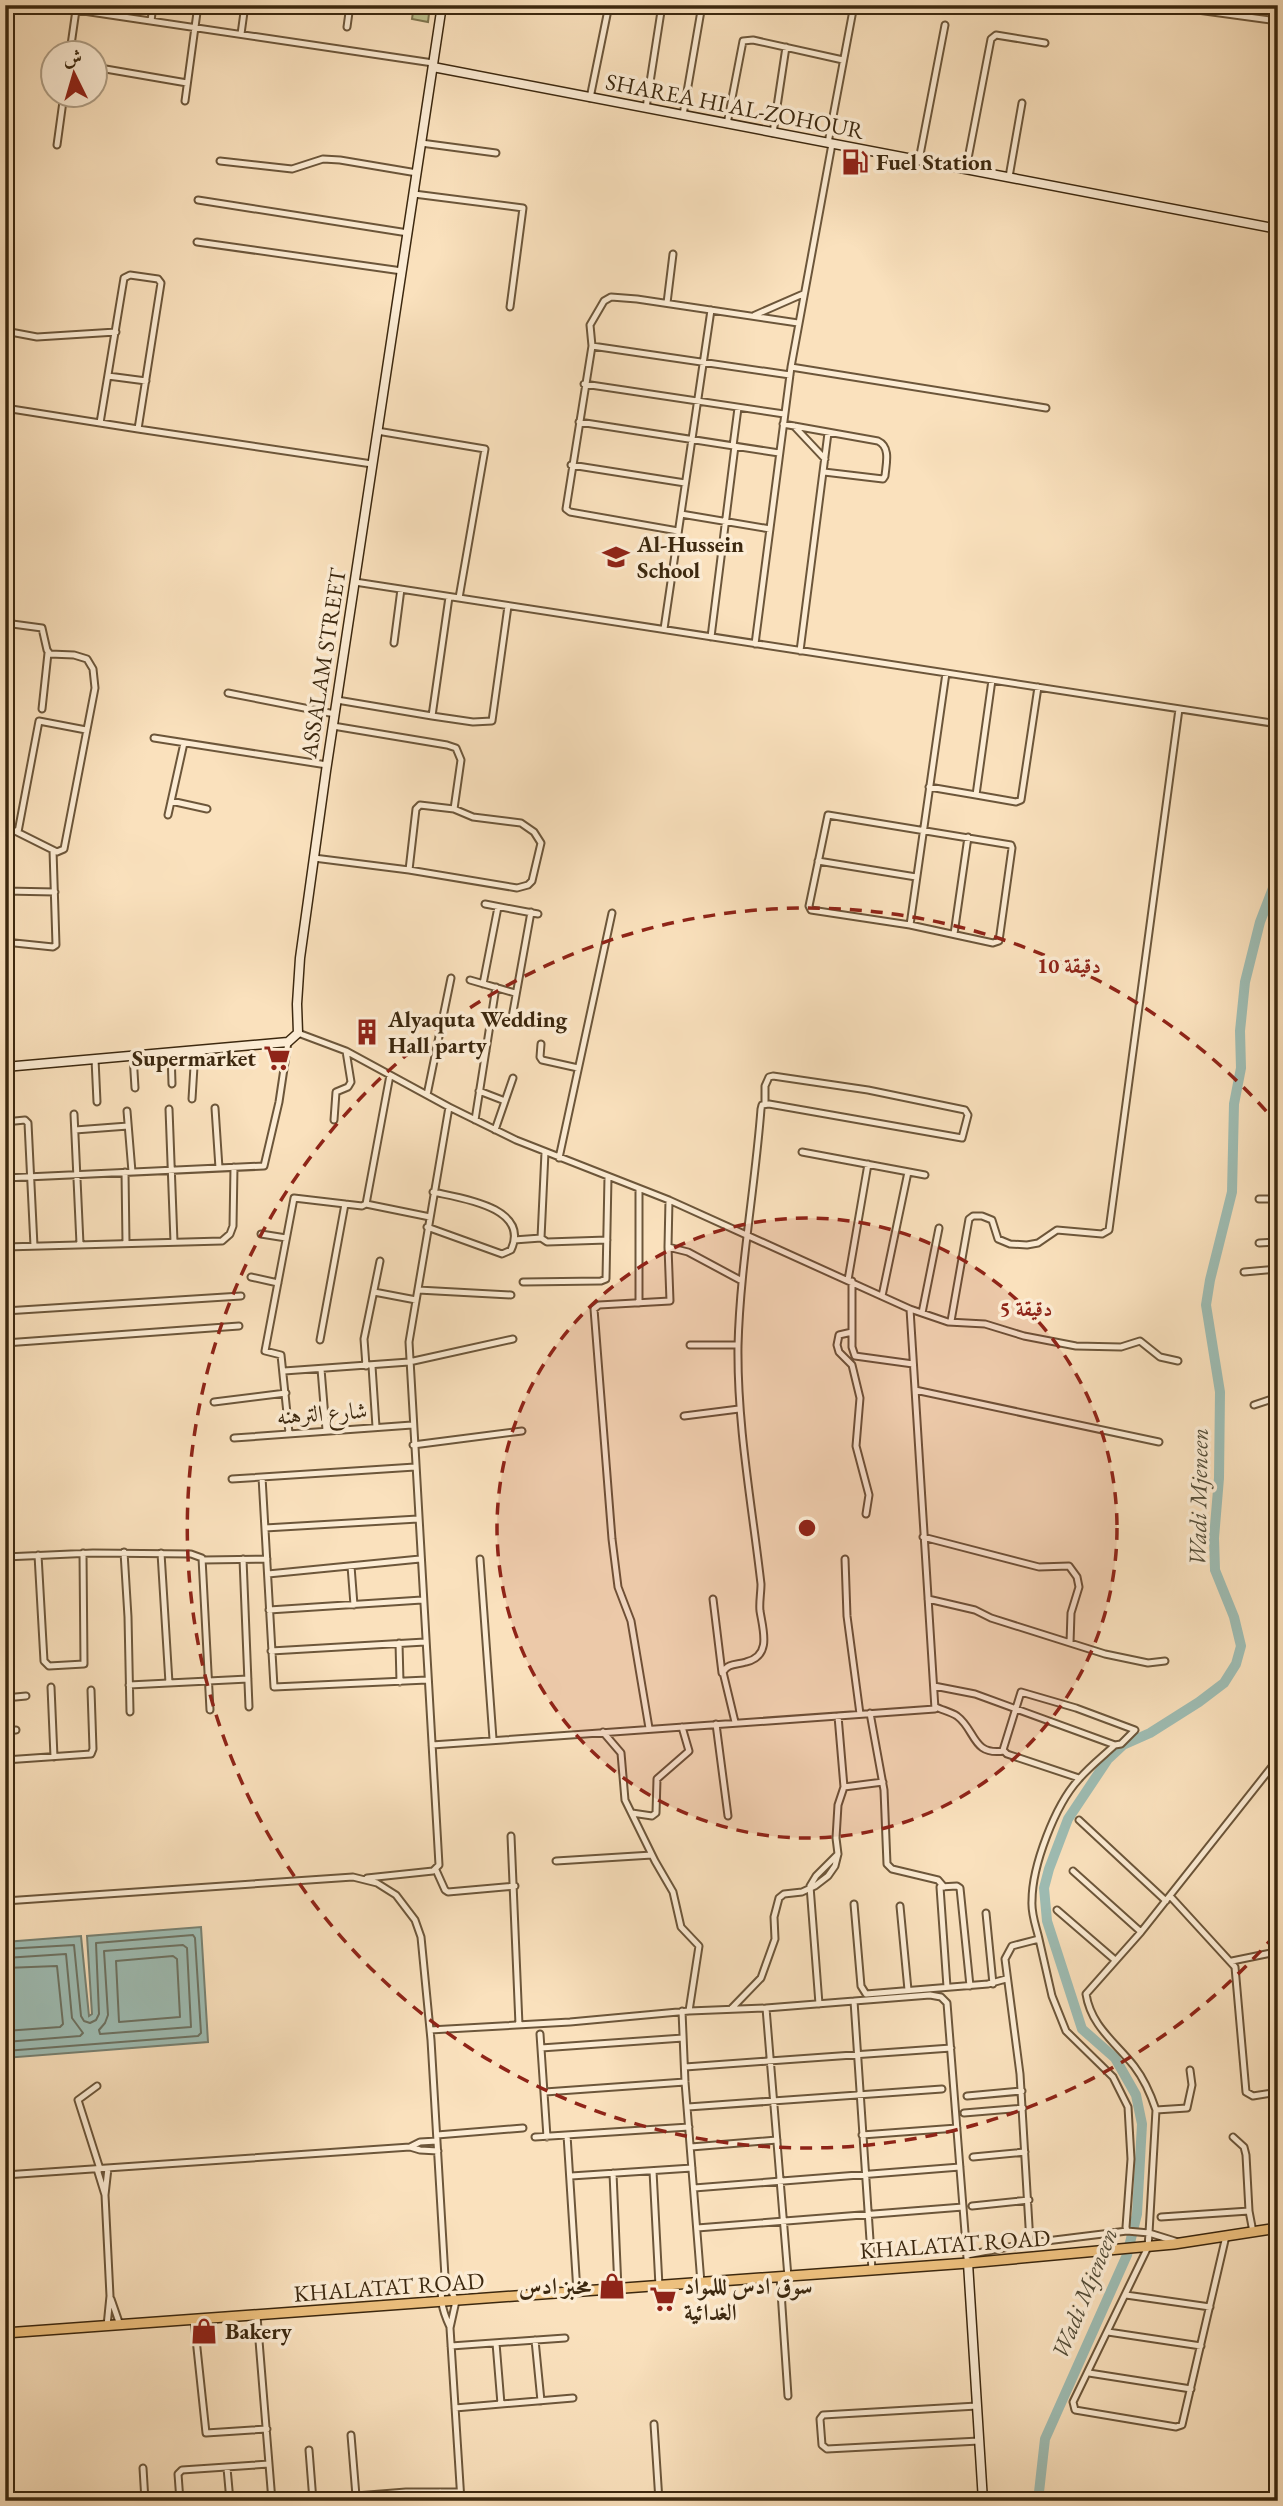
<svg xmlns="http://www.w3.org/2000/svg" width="1283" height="2506" font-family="'EB Garamond',Amiri,serif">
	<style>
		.green { fill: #bfc390; stroke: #7e7650; stroke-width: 2 }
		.water { fill: #9ebdb4; stroke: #778172; stroke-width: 2 }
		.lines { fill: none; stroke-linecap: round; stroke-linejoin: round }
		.shore { stroke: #6d7262; stroke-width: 2 }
		.river { stroke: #9ebdb4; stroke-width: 10 }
		.street-casing { stroke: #6c563a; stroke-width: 9 }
		.secondary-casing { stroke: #3c280f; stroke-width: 11 }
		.primary-casing { stroke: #3c280f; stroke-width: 12 }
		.street { stroke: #fcecd4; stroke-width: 5 }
		.secondary { stroke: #fcecd4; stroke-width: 8 }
		.primary { stroke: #edc07e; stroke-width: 9 }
		.ring { fill: none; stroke: #8f2418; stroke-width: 3.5; stroke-dasharray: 12 9 }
		.labels { text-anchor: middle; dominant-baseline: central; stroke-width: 7; stroke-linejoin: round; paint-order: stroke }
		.street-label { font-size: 23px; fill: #3c280f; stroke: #fcecd4 }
		.poi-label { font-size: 23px; font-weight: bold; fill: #3c280f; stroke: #fcecd4; text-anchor: start }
		.water-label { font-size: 24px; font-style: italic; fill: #544d38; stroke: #fcecd4 }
		.centre { fill: #8f2418; stroke: #fcecd4; stroke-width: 3.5 }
		.ring-label { font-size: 21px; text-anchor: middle; font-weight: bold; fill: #8f2418; stroke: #fcecd4; stroke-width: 7; stroke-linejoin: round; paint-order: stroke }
	</style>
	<rect width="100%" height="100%" fill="#fae1bd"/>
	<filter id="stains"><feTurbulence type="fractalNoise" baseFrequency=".00286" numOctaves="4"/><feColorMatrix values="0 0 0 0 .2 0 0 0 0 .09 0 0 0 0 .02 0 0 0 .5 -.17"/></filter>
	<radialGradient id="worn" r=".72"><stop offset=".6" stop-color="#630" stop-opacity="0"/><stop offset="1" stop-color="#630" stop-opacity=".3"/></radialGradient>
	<path class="green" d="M414,5h16l-2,17 -16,-3z"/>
	<path class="water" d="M201,1927l7,115 -203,16v-116l76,-6 8,80 3,-2 -5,-78z"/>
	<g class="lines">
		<path class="shore" d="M183,1945l4,3 4,79 -91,7 -1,-4 6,-7 3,-8 -4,-64z
			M5,1949l69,-4 7,71 3,5 6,2 6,-3 3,-6 -3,-71 97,-8 2,3 6,95 -3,3 -193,15
			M173,1956l4,3 3,58 -61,5 -3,-61z
			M5,1958l61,-4 6,64 11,15 -3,3 -75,6
			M5,1968l52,-2 6,58 -3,3 -55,4"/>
		<path class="river" d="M1038,2501l7,-62 82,-184 10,-41 5,-90 -6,-29 -21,-37 -33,-29 -35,-108 -3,-33 5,-19 19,-50 40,-60 15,-14 27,-12 49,-31 25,-19 12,-19 5,-18 -7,-29 -19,-47 -1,-32 5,-60 1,-86 -14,-87 4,-25 22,-88 2,-88 7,-36 -1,-37 5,-49 15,-60 18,-47"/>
		<g class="street-casing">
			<path id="street" d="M43,5l390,58
				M836,5l17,3
				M1161,5l117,16
				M151,21l2,-16
				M347,27l3,-22
				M241,34l4,-29
				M70,52l6,-42
				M94,67l93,16
				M590,98l19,-93
				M185,101l13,-96
				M646,108l16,-103
				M683,115l19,-110
				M727,124l16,-83 10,-1 90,20
				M773,133l13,-86
				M421,143l75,10
				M828,143l26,-138
				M57,145l7,-51
				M919,160l26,-135
				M220,161l72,8 31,-10 17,1 77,13
				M966,169l25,-130 5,-4 49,8
				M1009,177l13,-74
				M414,194l109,14 -13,99
				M198,200l210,33
				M197,242l205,29
				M667,303l6,-49
				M755,315l48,-21
				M5,331l32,6 79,-5
				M592,346l198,29
				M791,367l255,41
				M108,376l38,5
				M584,384l200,30
				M5,408l133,21 23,-146 -3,-4 -28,-4 -6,3 -24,145
				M579,422l200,31
				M783,424l95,17c13,6 8,23 7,35l-2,3 -59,-7
				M794,426l31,33
				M138,429l234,35
				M377,431l108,18 -26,149
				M733,446l5,-38
				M571,465l114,18
				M681,514l89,15
				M678,531l-108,-19 -4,-3 26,-163 -2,-21 14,-24 7,-4 26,2 161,24
				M355,582l923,142
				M5,623l37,5 5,22 3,4 24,1 13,4 6,10 2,19 -31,161 -7,3 -52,-26
				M664,629l47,-319
				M711,637l24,-191
				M394,643l7,-54
				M755,644l36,-277 41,-223
				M800,651l28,-218
				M992,680l-16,115 40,7 5,-2 17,-113
				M228,693l107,21
				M337,700l95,16 41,6 19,-1 16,-115
				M42,709l6,-56
				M432,716l17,-119
				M333,726l114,19 9,3 5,12 -7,49
				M154,738l173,27
				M929,787l47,8
				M171,801l36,8
				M168,815l16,-72
				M828,815l183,30 1,3 -13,93 -6,2 -83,-18 -99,-15 -2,-4z
				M18,832l21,-111 47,9
				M5,835l4,107
				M314,858l95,12 108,18 11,-3 4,-4 9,-38 -7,-11 -13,-9 -48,-6 -19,-8 -34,-4 -4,4 -7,61
				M818,861l98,16
				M5,891l50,1
				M485,904l53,10
				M910,925l36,-252
				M954,934l14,-97
				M5,942l48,5 3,-2 -3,-95
				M1273,967l5,3
				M470,980l45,13
				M483,984l15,-77
				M511,1023l20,-111
				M298,1033l48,18 103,56 67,33 153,60 241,109 25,400 -503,36
				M541,1044l-1,13 2,3 36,8
				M461,1046l25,5
				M171,1052l1,32
				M133,1055l2,33
				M95,1059l2,43
				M479,1091l26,10
				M427,1095l24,-117
				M192,1099l3,-49
				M215,1108l4,60
				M169,1109l5,133
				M127,1111l5,61
				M74,1114l6,130
				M334,1120l2,-28 12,-5 3,-5 -5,-31
				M475,1120l21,-133
				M5,1122l20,-2 3,3 6,123
				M75,1130l53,-4
				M495,1130l18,-52
				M802,1152l123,23
				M559,1158l53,-245
				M125,1172l1,71
				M5,1178l259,-12 15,-64 9,-60
				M639,1189v114
				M1259,1199h19
				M669,1200l-1,47 20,5 54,29
				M366,1204l24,-129
				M427,1227l75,27 9,-4c20,-43 -51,-52 -78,-58
				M261,1234l25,4
				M541,1238l4,-86
				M514,1240l27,-2 6,4 60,-2
				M1259,1243l19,-1
				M5,1247l217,-6 8,-7 3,-8 1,-59
				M1244,1272l34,-3
				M251,1277l27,6
				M848,1280l20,-116
				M852,1281v66l3,9 58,8
				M523,1282l78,-1 5,-2 2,-102
				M418,1290l93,5
				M374,1292l42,8
				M882,1296l26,-124
				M910,1309l38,13 3,-1 18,-102 4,-3h9l10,4 6,19 12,5 17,1 11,-2 19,-13 45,4 7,-4 70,-521
				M5,1311l236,-15
				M922,1313l17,-85
				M948,1322l37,2 39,12 52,10 45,1 19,-6 20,16 18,4
				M852,1332l-13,3 -2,10 2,7 13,13 8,33 -4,48 13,49 -3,19
				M320,1340l25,-136
				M5,1343l234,-17
				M690,1345h48
				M366,1366l-2,-27 16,-78
				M372,1366l4,61
				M321,1369l5,61
				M284,1371l125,-9 104,-23
				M915,1390l244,52
				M214,1402l72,-9
				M1254,1405l24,-8
				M684,1416l55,-7
				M289,1433l-8,-78 -16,-4 29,-153 68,8 4,-2 64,13
				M234,1438l178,-13
				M413,1445l109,-14
				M262,1477l12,210 153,-7
				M232,1479l183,-12
				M265,1528l153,-9
				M923,1537l116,30 30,-1 8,11 2,10 -8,26 -1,30
				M124,1552l4,65 2,95
				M161,1553l8,130
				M38,1555l6,106 5,5 35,-2 -1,-111
				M5,1557l88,-4 98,1 11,4 8,152
				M243,1559l6,148
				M480,1559l13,180
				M845,1559l2,57 13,98
				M203,1560l64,-1
				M351,1566l3,39
				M268,1574l152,-15
				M713,1599l9,74
				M928,1599l47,11 16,8 114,36 43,9 17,-2
				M269,1610l153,-10
				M399,1643l1,39
				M271,1651l154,-9
				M129,1685l119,-6
				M934,1686l41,8 140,51c-12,11 -26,22 -36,34 -24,26 -47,87 -47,122 -1,13 4,25 7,38l-27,7 -7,13 15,115 10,169 -63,12
				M51,1687l3,70
				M5,1698l21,-2
				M936,1707c6,3 15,5 21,9 19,14 15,40 47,35
				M870,1713l14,77 3,74 5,5 46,11 6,7
				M735,1722l-12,-50c5,-9 14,-7 23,-10 26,-6 17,-32 14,-51 -1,-8 1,-18 1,-27 -9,-79 -24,-158 -23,-238 2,-79 17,-158 23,-237l1,-4 7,-1 193,34 6,-23 -3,-5 -97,-20 -95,-14 -4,1 -4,9v18
				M716,1724l12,92
				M649,1728l-18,-107 -13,-34 -6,-48 -18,-230 5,-4 71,-4 -2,-54
				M5,1731l11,-1
				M603,1732l18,21 4,47 30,61 18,31 8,35 18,19 -10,65
				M5,1760l86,-6 2,-5 -2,-59
				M1079,1778l-72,-24 -4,-4 18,-58 55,16 59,22 -14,14 -6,1
				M844,1787l39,-5
				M632,1813l20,3 4,-3 1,-34 32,-28 -7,-24
				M1079,1820l87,81
				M511,1836l8,189
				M556,1861l96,-6
				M436,1870l9,20 3,2 67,-6
				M1073,1871l68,61
				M367,1878l66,-7 6,-6 -30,-523 40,-235
				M1170,1896l65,71 11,125 7,4 25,-4
				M5,1901l348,-24 24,6 19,12 19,25 6,17 10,103 14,237 11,24 -6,27 11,173
				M854,1904l7,82 5,8 122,-10 18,-5
				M900,1906l8,84
				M1057,1910l58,50
				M986,1913l7,71
				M1039,1939l13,57 14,35 47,46 15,30 3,52 -5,68 1,4 22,2 -1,14 -75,155 2,8 101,17 6,-2 44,-189
				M1232,1961l39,-8 3,3 4,37
				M947,1987l-7,-100 17,-1 3,2 10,98
				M854,2001l18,269
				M819,2004l-9,-118 6,-10 22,-22
				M732,2008l29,-30 14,-39 -1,-22 5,-19 5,-4 18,-2 13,-6 13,-10 7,-10 3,-12 -2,-16 2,-33 6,-18 -6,-71
				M766,2008l22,269
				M682,2011l3,71 16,201
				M430,2030l140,-8 119,-11 77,-3 164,-13 11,2 6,6 20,255
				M540,2034l7,103
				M541,2048l142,-10
				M685,2067l266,-19
				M97,2086l-19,14 22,69
				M545,2092l140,-10
				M967,2096l55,-5
				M688,2107l254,-18
				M1156,2110l31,-2 5,-23 -2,-15
				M964,2113l59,-5
				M437,2135l86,-7
				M567,2135l10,157
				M862,2135l95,-7
				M535,2137l154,-10
				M1233,2137l11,10 2,8 3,56 4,21
				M410,2147l10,3 18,1
				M691,2147l86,-7
				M973,2157l52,-5
				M97,2169l8,26
				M653,2171l6,115
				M613,2173l5,116
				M5,2175l405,-28 10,-5 17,-1
				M571,2176l121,-8
				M694,2188l266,-21
				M972,2206l57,-6
				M1161,2217l88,-6
				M697,2228l266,-21
				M1178,2242l-29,-9 7,-123c-5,-15 -12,-31 -22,-44 -19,-24 -43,-40 -48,-72l55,-62 137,-173
				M1030,2243l97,-12
				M445,2277c-7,18 -3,33 5,50
				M780,2277l8,119
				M1126,2295l84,12
				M111,2299l9,26
				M257,2316l15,185
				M194,2320l12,113 61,-4
				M107,2326l3,-30 -5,-101 3,-27
				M1108,2332l93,14
				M535,2340l6,61
				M496,2343l5,61
				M451,2346l114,-8
				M1089,2373l102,16
				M977,2406l-154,9 -3,4 2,26 5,4 152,-8
				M455,2408l118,-10
				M654,2424l5,77
				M351,2435l5,61
				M309,2450l4,51
				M143,2468l2,33
				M227,2468l3,33
				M440,2492l8,9
				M180,2501l-2,-27 4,-4 87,-6
				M314,2501l4,-2 88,-7h54"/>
		</g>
		<g class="secondary-casing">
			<path id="secondary" d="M433,67l845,162
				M5,1067l283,-25 10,-9 -1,-29 3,-46 26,-187 116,-766
				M968,2263l15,238"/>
		</g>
		<g class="primary-casing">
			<path id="primary" d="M5,2333l963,-70 206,-19 104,-16"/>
		</g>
		<use href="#street" class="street"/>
		<use href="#secondary" class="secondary"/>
		<use href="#primary" class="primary"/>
	</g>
	<circle cx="807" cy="1528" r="310" fill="#8f2418" fill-opacity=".12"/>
	<g class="ring">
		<circle cx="807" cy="1528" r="310"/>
		<path d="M1275 1935A620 620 0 1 1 1275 1121"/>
	</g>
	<defs>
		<g id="fuel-bare" transform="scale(2.1)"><path d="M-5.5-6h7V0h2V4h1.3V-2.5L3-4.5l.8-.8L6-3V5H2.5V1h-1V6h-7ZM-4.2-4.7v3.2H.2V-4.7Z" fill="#8f2418" stroke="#fcecd4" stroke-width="2.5" paint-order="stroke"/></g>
		<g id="school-bare" transform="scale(2.1)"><path d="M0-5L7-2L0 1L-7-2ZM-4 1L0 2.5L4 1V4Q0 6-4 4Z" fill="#8f2418" stroke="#fcecd4" stroke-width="2.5" paint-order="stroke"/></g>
		<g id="building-bare" transform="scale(2.1)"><path d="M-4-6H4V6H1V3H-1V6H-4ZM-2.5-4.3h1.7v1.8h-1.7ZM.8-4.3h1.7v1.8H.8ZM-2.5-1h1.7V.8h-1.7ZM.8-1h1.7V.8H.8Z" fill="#8f2418" stroke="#fcecd4" stroke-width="2.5" paint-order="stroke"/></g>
		<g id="supermarket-bare" transform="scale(2.1)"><path d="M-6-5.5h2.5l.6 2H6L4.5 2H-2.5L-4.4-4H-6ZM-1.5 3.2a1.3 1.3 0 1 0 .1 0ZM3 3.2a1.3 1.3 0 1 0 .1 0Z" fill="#8f2418" stroke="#fcecd4" stroke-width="2.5" paint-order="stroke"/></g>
		<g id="shop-bare" transform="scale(2.1)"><path d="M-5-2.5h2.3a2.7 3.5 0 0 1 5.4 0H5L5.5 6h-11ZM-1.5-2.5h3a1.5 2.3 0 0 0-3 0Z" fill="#8f2418" stroke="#fcecd4" stroke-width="2.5" paint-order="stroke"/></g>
	</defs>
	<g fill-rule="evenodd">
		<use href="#fuel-bare" x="855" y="162"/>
		<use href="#school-bare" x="616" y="557"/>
		<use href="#building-bare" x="367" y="1032"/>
		<use href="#supermarket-bare" x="277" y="1058"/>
		<use href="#shop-bare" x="612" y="2286"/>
		<use href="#supermarket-bare" x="663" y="2299"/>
		<use href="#shop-bare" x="204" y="2331"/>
	</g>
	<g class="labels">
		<g class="street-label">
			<text transform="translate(735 106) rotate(11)">SHAREA HI AL-ZOHOUR</text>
			<text transform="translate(323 663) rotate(-81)">ASSALAM STREET</text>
			<text transform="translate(322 1413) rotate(-4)">شارع الترهنه</text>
			<text transform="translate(955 2244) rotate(-4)">KHALATAT ROAD</text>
			<text transform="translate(389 2287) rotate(-4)">KHALATAT ROAD</text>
		</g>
		<g class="poi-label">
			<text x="876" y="162">Fuel Station</text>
			<text x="637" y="544">Al-Hussein<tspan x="637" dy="26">School</tspan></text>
			<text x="388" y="1019">Alyaquta Wedding<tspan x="388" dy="26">Hall party</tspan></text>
			<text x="256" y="1058" text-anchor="end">Supermarket</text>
			<text x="591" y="2286" text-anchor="end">مخبز ادس</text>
			<text x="684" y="2286">سوق ادس لللمواد<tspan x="684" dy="26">الغدائية</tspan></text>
			<text x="225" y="2331">Bakery</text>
		</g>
		<g class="water-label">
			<text transform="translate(1198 1497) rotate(-89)">Wadi Mjeneen</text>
			<text transform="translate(1084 2293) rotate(-68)">Wadi Mjeneen</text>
		</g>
	</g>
	<circle cx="807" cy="1528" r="10" class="centre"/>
	<g class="ring-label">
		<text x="1069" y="973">10 دقيقة</text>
		<text x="1026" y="1316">5 دقيقة</text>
	</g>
	<rect width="1283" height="2506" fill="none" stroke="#fae1bd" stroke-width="28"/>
	<rect x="7" y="7" width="1269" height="2492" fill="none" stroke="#3c280f" stroke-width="3.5"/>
	<rect x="14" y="14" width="1255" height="2478" fill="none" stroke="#3c280f" stroke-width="2"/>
	<g transform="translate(74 74) rotate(355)"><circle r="33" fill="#fcecd4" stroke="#af9e85" stroke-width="2"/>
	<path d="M0-5L12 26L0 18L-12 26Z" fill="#8f2418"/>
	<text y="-10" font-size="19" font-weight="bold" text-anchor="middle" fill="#3c280f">ش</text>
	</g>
	<rect width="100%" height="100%" filter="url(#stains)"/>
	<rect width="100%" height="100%" fill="url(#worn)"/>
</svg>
